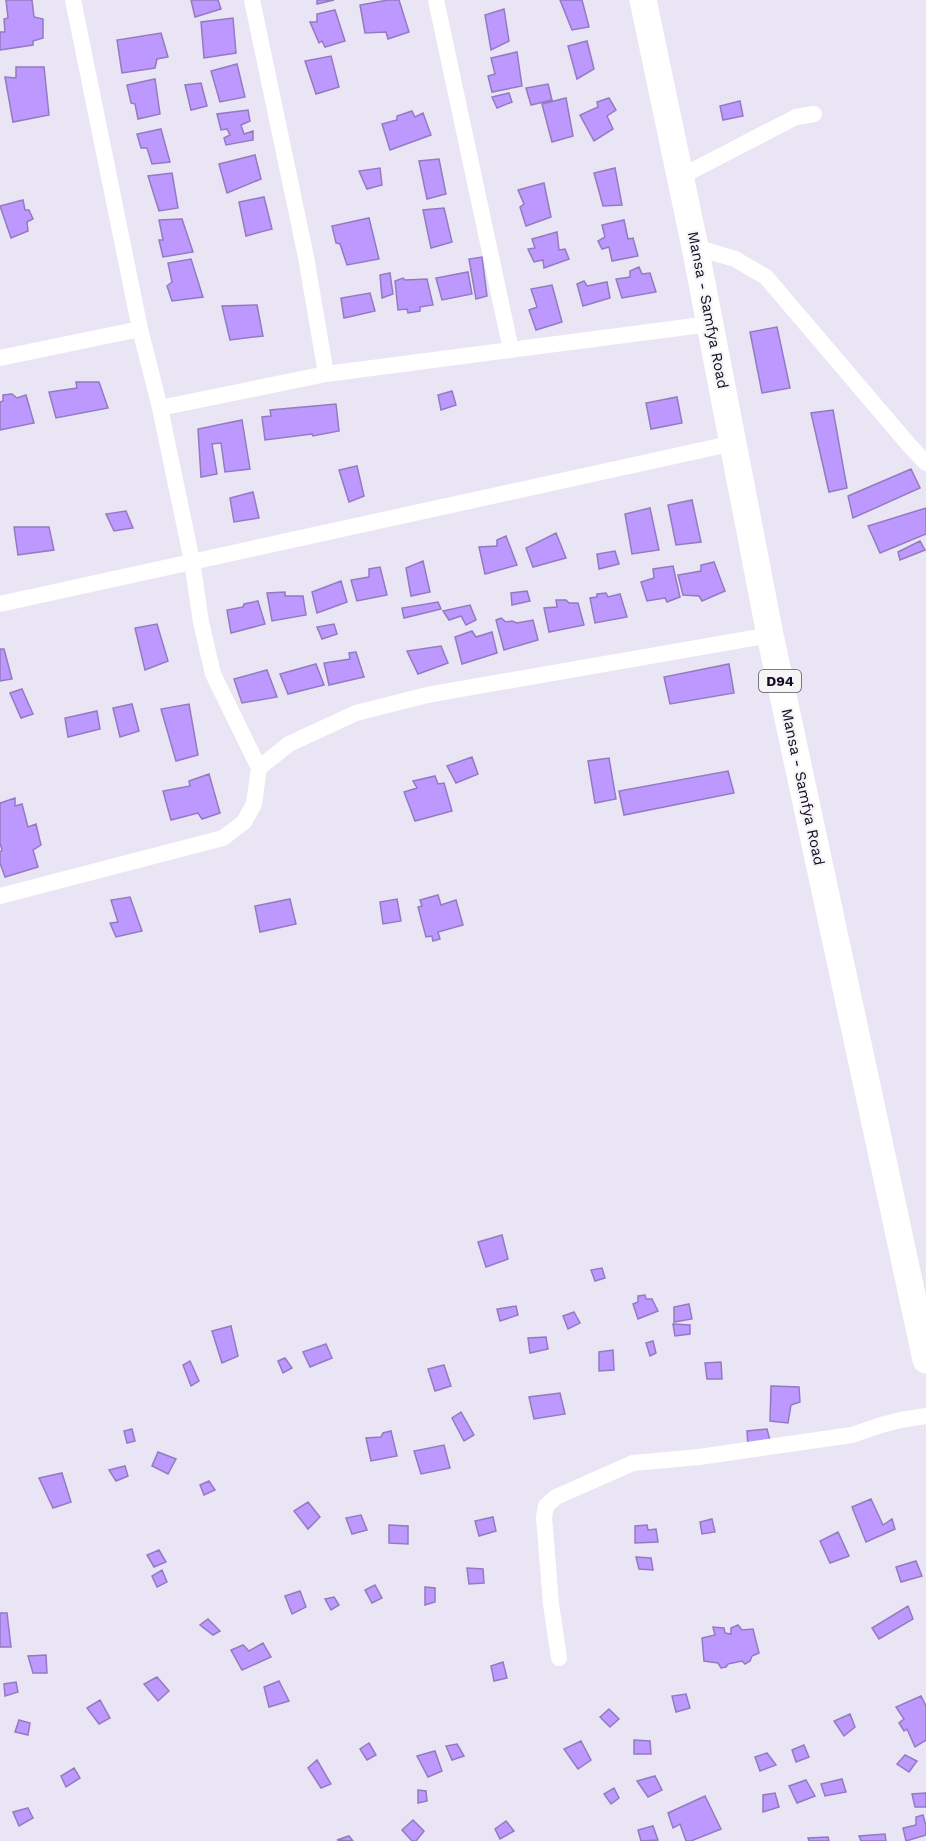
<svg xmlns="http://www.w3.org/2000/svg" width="926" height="1841" font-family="'Work Sans',sans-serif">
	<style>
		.building { fill: #bd98fe; stroke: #937bc1; stroke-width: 1.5 }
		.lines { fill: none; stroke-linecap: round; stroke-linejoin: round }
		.street { stroke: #fff; stroke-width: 16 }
		.primary { stroke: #fff; stroke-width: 27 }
		.labels { text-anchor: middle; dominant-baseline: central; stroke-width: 4.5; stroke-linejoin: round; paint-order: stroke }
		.shield { fill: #f5f5f5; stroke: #585063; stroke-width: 1.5 }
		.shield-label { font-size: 14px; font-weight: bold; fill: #150a25 }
		.street-label { font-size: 15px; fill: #150a25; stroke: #f5f5f5 }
	</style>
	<rect width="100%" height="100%" fill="#e9e5f4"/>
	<path class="building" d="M6,0h26l2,17 9,2v19l-10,3v4l-33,5v-18h5l-1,-13 4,-1z
		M191,0h27l3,9 -26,8z
		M317,0h17l-17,4z
		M388,0h11l10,32 -21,7 -2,-7 -21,1 -5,-28z
		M560,0h22l7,27 -17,3z
		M504,9l5,32 -18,9 -6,-35z
		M335,10l10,31 -20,6 -3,-6 -3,2 -9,-21h7v-8z
		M233,18l3,35 -32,5 -3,-36z
		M161,33l7,24 -11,2 -2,9 -33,5 -5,-33z
		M587,41l7,28 -17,10 -9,-33z
		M517,52l5,34 -30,6 -4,-16 7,-2 -4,-16z
		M331,56l8,31 -23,7 -11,-33z
		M237,64l8,33 -25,5 -9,-31z
		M16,67h28l5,48 -36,7 -8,-45 11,1z
		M155,79l5,35 -22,5 -3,-15 -4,-1 -4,-18z
		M201,83l6,23 -16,4 -6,-25z
		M548,84l4,16 -21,5 -5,-17z
		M509,93l3,9 -15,6 -5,-11z
		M566,98l7,38 -21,6 -10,-38z
		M609,98l7,12 -9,6 6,13 -19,12 -14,-26 18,-8 -1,-5z
		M740,101l3,15 -20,4 -3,-14z
		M248,110l2,11 -9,4 3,9 9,-3v9l-27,5 -2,-7 6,-3 -3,-6 -6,1 -4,-16z
		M412,111l3,6 8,-4 8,22 -41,15 -8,-26 15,-4v-4z
		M161,129l9,33 -18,2 -5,-16h-6l-4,-14z
		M255,155l6,24 -34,14 -8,-29z
		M439,159l7,35 -19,5 -8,-38z
		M380,168l2,17 -15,4 -8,-18z
		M615,168l7,37 -19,1 -9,-33z
		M172,173l6,35 -19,3 -11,-35z
		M544,183l7,34 -25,9 -6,-19 4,-3 -6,-14z
		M264,197l8,32 -26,7 -7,-34z
		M23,200l2,10h4l4,9 -6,3 1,9 -17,7 -11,-32z
		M444,208l8,34 -21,6 -8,-38z
		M369,218l10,41 -32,6 -7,-21 -4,-1 -4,-17z
		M182,219l11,33 -30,5 -4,-17h4l-4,-20z
		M624,220l4,19 5,-1 5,18 -26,5 -3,-14 -7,2 -4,-8 7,-4 -3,-12z
		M557,232l2,18 6,-1 4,10 -25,9 -1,-8 -9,2 -6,-13 7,-1 -3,-9z
		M482,257l5,39 -11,3 -7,-40z
		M191,259l12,38 -31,4 -5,-15 5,-4 -4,-19z
		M639,267l3,7 8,-1 6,19 -34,6 -6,-19 14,-2v-6z
		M468,272l4,22 -30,6 -6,-22z
		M390,273l3,21 -11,4 -2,-23z
		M403,278l2,2 22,-1 6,26 -13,2v4l-12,2 -1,-4 -9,1 -3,-29z
		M584,281l3,5 20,-4 3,16 -27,8 -6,-22z
		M552,285l10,37 -26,8 -7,-20 8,-3 -6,-18z
		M370,293l5,18 -31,7 -3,-20z
		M257,305l6,31 -33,4 -8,-34z
		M777,327l13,61 -28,5 -12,-61z
		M76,382h23l9,26 -52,10 -7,-26 28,-4z
		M452,391l4,14 -15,5 -3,-15z
		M12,394l5,4 9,-3 8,28 -34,7v-28l3,-1v-6z
		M677,397l5,26 -31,6 -5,-26z
		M336,404l3,27 -26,5 -1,-2 -47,6 -3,-23 9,-1 -1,-6z
		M833,410l14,78 -18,4 -18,-79z
		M242,420l8,49 -25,3 -4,-29 -9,1 5,30 -16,3 -3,-48z
		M357,466l7,30 -15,6 -10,-32z
		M911,469l9,19 -67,30 -5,-22z
		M253,492l6,26 -25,4 -4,-24z
		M692,500l9,42 -25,3 -8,-40z
		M650,508l9,42 -27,4 -7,-40z
		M926,508v26l-46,19 -12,-27z
		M126,511l7,17 -19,3 -8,-17z
		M14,527h35l5,23 -36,5z
		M556,533l10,25 -33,9 -7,-19z
		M506,536l11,29 -32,9 -6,-27 18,-1v-6z
		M920,541l5,9 -25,10 -2,-8z
		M615,551l4,13 -20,5 -2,-15z
		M423,561l7,31 -19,4 -5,-28z
		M714,562l11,29 -23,10 -3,-5 -16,-1 -5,-20 23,-4v-6z
		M673,566l7,31 -13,5 -2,-4 -18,3 -6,-19 13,-4 -1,-9z
		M380,567l7,28 -30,6 -6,-21 18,-3v-8z
		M341,581l6,21 -30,11 -5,-21z
		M527,591l3,10 -18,4 -1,-12z
		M285,592v4h18l3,19 -34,6 -5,-28z
		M606,593l2,4 12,-3 7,23 -32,6 -5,-25 7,-1v-3z
		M556,600h10l3,3h9l6,22 -35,7 -5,-24 13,-1z
		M258,601l7,23 -34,9 -4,-23 16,-3 1,-3z
		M438,602l3,7 -37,9 -2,-10z
		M470,605l6,15 -10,5 -5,-9 -12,4 -6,-9z
		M501,618l5,4 6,-1 5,2 16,-3 5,20 -34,10 -8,-30z
		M157,624l11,37 -23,9 -10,-42z
		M334,624l3,10 -15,5 -5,-12z
		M472,631l4,6 16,-5 5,21 -35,11 -7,-27z
		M441,646l7,17 -30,11 -11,-23z
		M0,649h4l8,30 -12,2z
		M356,652l8,25 -35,8 -5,-22 26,-4 -1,-6z
		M316,664l8,21 -36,9 -8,-20z
		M729,664l5,29 -64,11 -6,-27z
		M267,670l10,27 -35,6 -8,-24z
		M22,689l11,25 -12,4 -11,-25z
		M132,704l7,27 -19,6 -7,-29z
		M189,704l9,51 -22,6 -15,-52z
		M97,711l3,18 -32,8 -3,-19z
		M472,757l6,17 -22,9 -9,-17z
		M609,758l7,41 -21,4 -7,-42z
		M728,771l6,22 -110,22 -5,-24z
		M209,774l11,39 -18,6 -4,-6 -27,7 -8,-29 27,-5 -1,-5z
		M435,776l3,8 6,-1 8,28 -37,10 -11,-29 13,-4 -4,-7z
		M15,798v8l7,-2 6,23 8,-3 5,21 -8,5 5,17 -33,10 -5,-14v-11l2,-2 -2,-7v-40z
		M438,895l3,10 15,-5 7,25 -25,7 2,7 -7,2 -1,-5 -6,1 -8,-30 4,-1 -2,-6z
		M130,897l12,34 -26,6 -6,-14 8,-1 -7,-22z
		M290,899l6,25 -36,8 -5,-26z
		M397,899l4,22 -18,3 -3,-22z
		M502,1235l6,24 -22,8 -8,-25z
		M602,1268l3,10 -10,3 -4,-11z
		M645,1295l1,4h6l6,12 -20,8 -5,-15 5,-2v-6z
		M689,1304l3,15 -18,3v-15z
		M516,1306l2,9 -18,6 -3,-12z
		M574,1312l6,11 -12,6 -5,-13z
		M673,1324l17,1v9l-15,2z
		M231,1326l7,30 -16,7 -10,-32z
		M546,1337l2,12 -18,4 -2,-15z
		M653,1341l3,12 -6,3 -4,-13z
		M326,1344l6,14 -22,9 -7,-15z
		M613,1350l1,20 -15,1v-19z
		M285,1358l7,10 -9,5 -5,-12z
		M190,1361l9,20 -8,5 -8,-21z
		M721,1362l1,17h-15l-2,-16z
		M444,1365l7,21 -16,5 -7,-22z
		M771,1386l28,1 1,15 -9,3 -3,18 -18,-2z
		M560,1393l5,21 -31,5 -5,-22z
		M461,1412l13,23 -10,6 -12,-23z
		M132,1429l3,12 -8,2 -3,-12z
		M767,1429l4,15 -23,3 -1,-16z
		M391,1431l6,25 -26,5 -5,-23 15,-1 2,-4z
		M444,1445l6,23 -29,6 -7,-23z
		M158,1452l18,7 -8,15 -16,-8z
		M125,1466l3,10 -12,5 -7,-11z
		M62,1473l9,29 -18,6 -14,-30z
		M209,1481l6,9 -11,5 -4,-10z
		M871,1499l12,26 9,-6 3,10 -29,13 -14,-35z
		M308,1502l12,15 -12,12 -14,-18z
		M361,1515l6,15 -15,4 -6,-16z
		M493,1517l3,14 -17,5 -4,-15z
		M712,1519l3,13 -13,2 -2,-12z
		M389,1525l19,1v18l-19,-1z
		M647,1525l1,5 8,-1 2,13 -23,1v-17z
		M838,1532l11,24 -19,7 -10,-22z
		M159,1550l7,12 -12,5 -7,-12z
		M636,1557l15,1 2,12 -14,-1z
		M916,1561l6,15 -21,6 -5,-15z
		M467,1568l16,1 1,14 -15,1z
		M162,1570l5,12 -10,5 -5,-11z
		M375,1585l7,13 -10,5 -7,-13z
		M425,1587l10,1v14l-10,3z
		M300,1591l6,16 -14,7 -7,-18z
		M334,1597l5,8 -8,5 -6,-11z
		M908,1606l5,13 -34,20 -7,-11z
		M0,1613h7l4,34h-11z
		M208,1619l12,12 -7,4 -13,-10z
		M738,1625l4,5 11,-1 6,24 -7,3 -2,5 -5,3 -3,-3 -14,3 -2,3 -5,1 -3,-5 -14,-2 -2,-23 13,-3 -2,-8 11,1 1,5 6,1v-6z
		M263,1643l8,14 -29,13 -11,-20 12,-5 6,6z
		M46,1655l1,18h-14l-5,-17z
		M503,1662l4,16 -13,3 -3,-15z
		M157,1677l12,14 -11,10 -14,-17z
		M279,1681l10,20 -20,6 -5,-20z
		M16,1682l2,10 -13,4 -1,-12z
		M686,1694l4,14 -14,4 -4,-16z
		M921,1696l5,10v34l-11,7 -8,-18 -3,2 -5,-8 5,-4 -8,-12z
		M100,1700l10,18 -11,6 -12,-16z
		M609,1709l10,10 -9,8 -10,-10z
		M850,1714l5,13 -11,9 -10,-15z
		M19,1720l11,3 -2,12 -13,-3z
		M634,1740l16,1 1,13h-17z
		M581,1741l10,19 -13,9 -14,-20z
		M369,1743l7,12 -9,5 -7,-11z
		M457,1744l7,12 -12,4 -6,-14z
		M804,1745l5,12 -13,5 -4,-12z
		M435,1751l7,20 -14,6 -11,-21z
		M767,1753l9,12 -16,6 -5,-14z
		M905,1755l12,6 -8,11 -12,-8z
		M317,1760l14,24 -10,4 -13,-20z
		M74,1768l6,10 -14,9 -5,-11z
		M655,1776l7,14 -14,7 -11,-16z
		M842,1779l4,13 -21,4 -4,-12z
		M806,1780l9,16 -18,7 -8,-17z
		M614,1788l5,10 -8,6 -7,-10z
		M418,1790l8,1 1,10 -9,2z
		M775,1793l4,14 -16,5v-17z
		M926,1793v14h-11l-3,-13z
		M705,1796l16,33 -30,12h-5l-6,-17 -7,4 -5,-15z
		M28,1808l5,10 -14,8 -6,-14z
		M923,1815l3,11v9l-20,6 -3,-13 13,-3v-8z
		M413,1820l11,11 -8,10h-4l-10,-11z
		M506,1821l8,10 -14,8 -5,-10z
		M653,1826l5,14 -17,1 -3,-11z
		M885,1834l1,7h-25l-2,-5z
		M349,1836l4,5 -16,-1z
		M828,1837l1,4h-20l-1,-3z"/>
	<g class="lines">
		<path class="street" d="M73,0l67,329
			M252,0l54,257 20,117
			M436,0l75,350
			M680,177l116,-60 18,-3
			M695,247l40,12 31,18 143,168 17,18
			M0,358l140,-29 20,79 32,153 9,61 12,52 46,94 30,-24 67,-31 71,-18 343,-60
			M160,408l166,-34 384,-50
			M0,604l734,-161
			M0,896l223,-58 21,-16 10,-18 5,-36
			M559,1658l-8,-54 -7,-87 2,-11 10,-9 77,-34 66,-6 153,-22 29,-10 20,-5 25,-4"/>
		<path class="primary" d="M643,0l52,247 75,388 156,725"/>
	</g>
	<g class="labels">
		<rect class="shield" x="759" y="670" width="42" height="22" rx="4.5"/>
		<g class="shield-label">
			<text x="780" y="681">D94</text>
		</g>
		<g class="street-label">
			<text transform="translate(708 310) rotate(79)">Mansa - Samfya Road</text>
			<text transform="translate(803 787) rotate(78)">Mansa - Samfya Road</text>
		</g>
	</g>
</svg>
